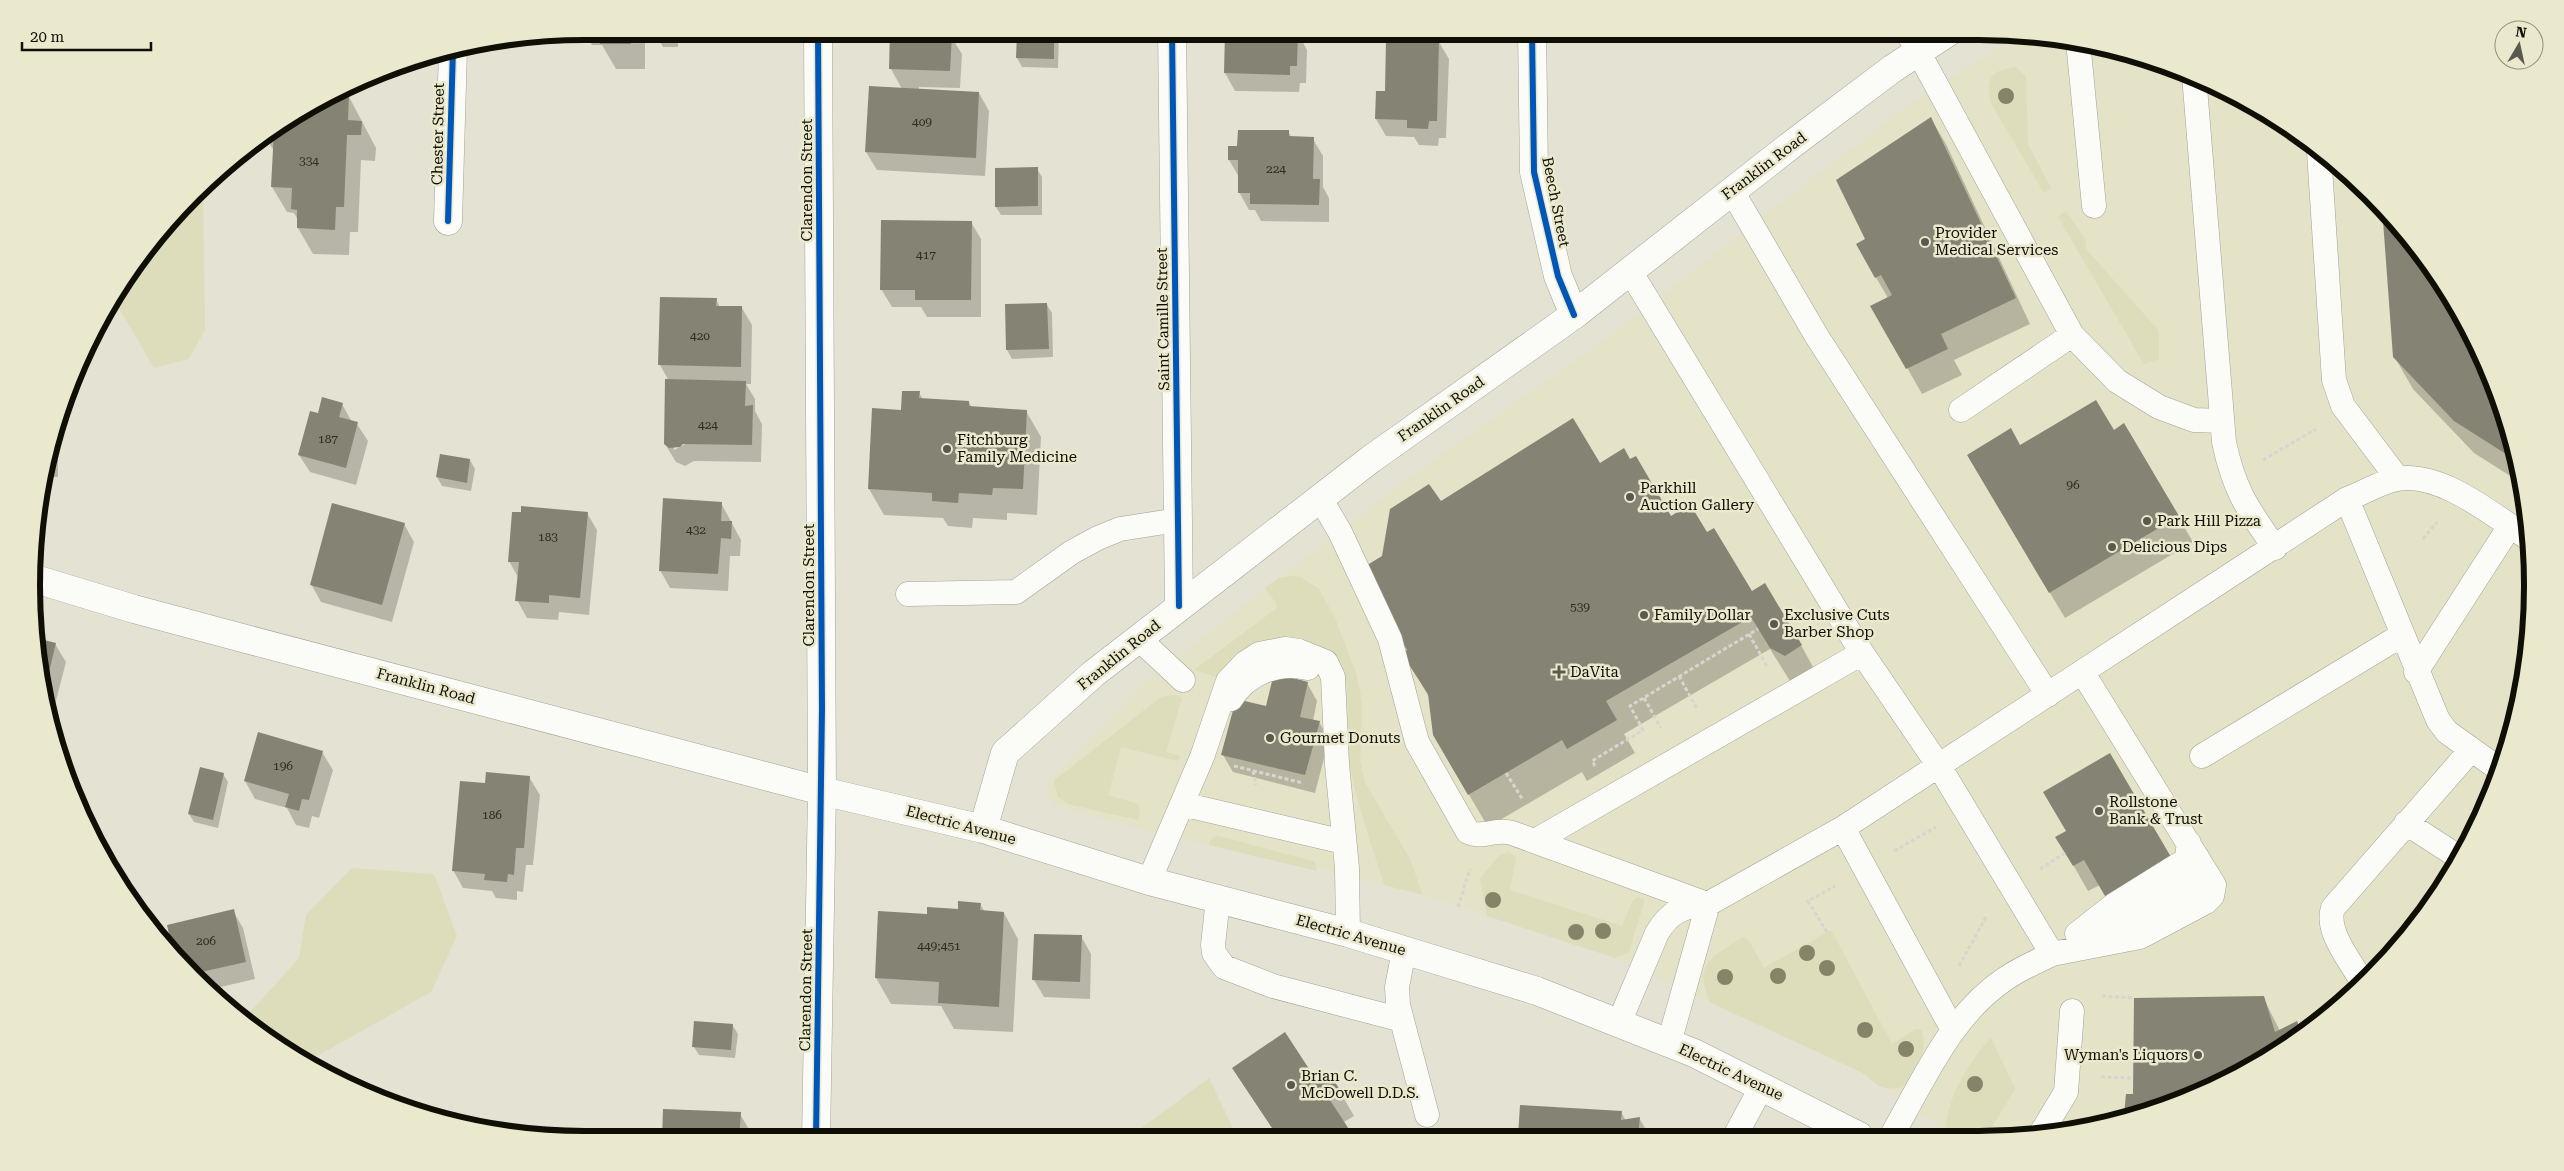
<svg xmlns="http://www.w3.org/2000/svg" width="2564" height="1171" font-family="'Roboto Serif',serif">
	<style>
		.built { fill: #e4e2c7 }
		.green { fill: #dddcbb }
		.shadow { fill: #0003; fill-rule: evenodd }
		.building { fill: #858474 }
		.lines { fill: none; stroke-linecap: round; stroke-linejoin: round }
		.service-casing { stroke: #a3a396; stroke-width: 25 }
		.minor-casing { stroke: #a3a396; stroke-width: 29 }
		.tertiary-casing { stroke: #a3a396; stroke-width: 29 }
		.secondary-casing { stroke: #a3a396; stroke-width: 29 }
		.path { stroke: #d6d5d0; stroke-width: 3; stroke-dasharray: 4 2.5; stroke-linecap: butt }
		.service { stroke: #fbfbf8; stroke-width: 24 }
		.minor { stroke: #fbfbf8; stroke-width: 28 }
		.tertiary { stroke: #fbfbf8; stroke-width: 28 }
		.secondary { stroke: #fbfbf8; stroke-width: 28 }
		.cycleway-casing { stroke: #eae9cd; stroke-width: 9 }
		.cycleway { stroke: #0057b8; stroke-width: 6 }
		.tree { fill: #868468 }
		.poi-dot { fill: #5a594e; stroke: #eae9cd; stroke-width: 2 }
		.labels { text-anchor: middle; dominant-baseline: central; stroke-width: 5; stroke-linejoin: round; paint-order: stroke }
		.number-label { font-size: 12px; fill: #2c2c22 }
		.street-label { font-size: 15px; fill: #0f0f06; stroke: #eae9cd }
		.poi-label { font-size: 15px; fill: #0f0f06; stroke: #eae9cd; text-anchor: start }
		.rim { fill: none; stroke: #0f0f06; stroke-width: 6 }
	</style>
	<rect width="100%" height="100%" fill="#e4e3d3"/>
	<path class="built" d="M2019,35l67,7 104,31 96,52 84,68 69,84 51,96 32,104 11,108 -11,108 -31,104 -73,126 -102,102 -125,72 -140,38h-99l-89,-62 -256,-119 -184,-59 -98,-26 -158,-33 -115,-31 -5,-20 97,-102 265,-205 194,-137 302,-234z"/>
	<path class="green" d="M2016,67l10,10 2,67 23,44 -7,5 -52,-88c-8,-25 -2,-35 24,-38z
		M203,186l2,144 -16,29 -35,9 -41,-70 56,-78z
		M2066,211l20,29v9l73,82v28l-15,5 -86,-147z
		M1292,576l8,1 19,12 16,29 21,55 6,28 -2,60 5,22 45,76 13,36 -39,-10c-11,-38 -26,-76 -33,-114 -7,-36 4,-75 -14,-109l-115,17 -28,-9 83,-62 -1,-5 -11,-15 13,-10z
		M1176,695l6,3 -16,54 14,4v2l-3,3 -56,-14 -13,48 30,9 2,6 -2,10 -70,-16 -10,-7 -4,-16 6,-5 101,-79z
		M1218,836l91,24 6,2 2,9 -109,-26 5,-8z
		M1508,852l8,5 -6,33 112,36 10,-24 5,-5 8,2 -16,53 -14,6 -128,-42 -7,-38 20,-23z
		M352,868l82,6 23,62 -26,56 -126,71 -61,-44 55,-61 7,-43z
		M1831,930l61,114 23,-15h5c11,13 -4,51 -19,58 -3,1 -12,2 -16,1 -7,-1 -16,-10 -22,-15l-152,-70c-20,-39 3,-48 33,-66l5,4 15,27z
		M1991,1038l24,51 -28,46h-35l-5,-3c-4,-29 24,-74 44,-94z
		M1209,1078l29,60h-105l-1,-3z"/>
	<path class="shadow" d="M584,31h94v16h-15l-4,-7h-14v29h-29l-14,-24h-10z
		M892,31h62v10l8,13 -2,34 -41,-1v3l60,3 10,18 -4,65 -108,-6 -11,-18 36,-63 -11,-20z
		M1018,31h41l-1,37 -36,-1 -5,-9z
		M1297,31l10,19 -1,33h-6l-1,9 -64,-1 -10,-18z
		M1439,42l10,17 -3,79h-7l-1,8 -19,-1 -5,-8 -28,-1 -10,-17 10,-27z
		M333,94l15,1 28,53 -1,13 -14,-1 -3,72h-8l-1,23 -36,-1 -15,-26v-8l-4,-7 -7,-1 -15,-25 2,-36 -9,-15 43,-30z
		M1931,119l15,25 84,180 -76,36 8,15 -40,19 -50,-88 16,-8 -31,-53 10,-5z
		M1288,131l4,7 21,1 10,17v31l6,11v24l-68,-1 -6,-11h-6l-10,-18v-15l-10,-17 10,-13z
		M1037,169l5,8v38h-41l-5,-8z
		M971,222l10,17v78h-54l-6,-10h-29l-11,-18z
		M2439,277l51,96 33,111 -49,-31 -61,-64 -19,-33z
		M716,299l4,8 22,1 10,17 -1,59h-5l9,15v12l7,13 -1,38 -67,-1 -9,5 -9,-4 -11,-18 4,-63 -9,-16zM688,440l1,2 -15,8v-3z
		M1047,305l5,8 1,44 -41,2 -5,-9z
		M919,393l4,6 46,3 3,6 54,3 15,26 -4,78 -30,-2v7l-34,-2 -1,10 -24,-2 -5,-8 -59,-3 -15,-26 4,-79 29,1z
		M342,404l10,18 5,2 11,17 -12,44 -46,-13 -11,-17 19,-40z
		M58,416v61h-12l-1,7h-4z
		M2124,425l69,117 -128,76 -82,-137 37,-34 94,-15z
		M470,460l5,9 -4,22 -29,-5 -5,-9z
		M1599,465l72,52 35,17 46,59 49,52 18,33 -29,3 -20,-32 -146,85 11,19 -48,28 -5,-9 -94,55 -54,-92 -5,-38 -25,-43 4,-3 -14,-21 -11,-73 57,-55z
		M721,503l20,37 -1,16h-10l-2,35 -58,-3 -10,-18z
		M587,513l10,17 -8,85 -30,-3 -1,8 -31,-2 -10,-18 2,-21 -10,-18z
		M404,524l10,18 -22,80 -71,-20 -10,-18z
		M37,640l18,4 11,18 -16,62 -8,-31z
		M1307,683l10,18 -4,20 6,1 10,17 -14,54 -82,-21 -10,-17 44,-48z
		M322,752l11,18 -14,48 -7,-2 -3,12 -13,-3 -9,-17 -32,-9 -10,-18z
		M223,774l5,8 -10,46 -24,-6 -5,-8z
		M529,777l11,18 -7,70h-7l-3,27 -6,-1v9l-21,-2 -4,-7 -29,-3 -10,-18 34,-86z
		M2068,831l102,27 -49,62 -21,-35 -12,6 -16,-28z
		M980,904l5,8 19,1 14,26 -5,93 -59,-3 -13,-23 -50,-2 -15,-26 52,-63 31,-5z
		M233,911l10,17 12,51 -47,11 -32,-32 -7,-32z
		M1081,936l10,18 -1,45 -46,-2 -10,-17z
		M2263,997l17,34 17,-8 6,10 -112,64 -65,18 1,-20 7,1z
		M733,1026l5,8 -3,24 -36,-3 -5,-8z
		M1234,1068l83,15 22,7 15,26 -10,6 10,15h-76z
		M665,1110l75,4 10,17v8h-87z
		M1621,1112l5,9 13,-3 11,18 -131,1z
		M1080,1129l16,2 4,7h-22z"/>
	<path class="building" d="M600,31h31v13h-31z
		M890,31h54v3l8,1 -2,36 -61,-2z
		M1017,31h37v28l-38,-1z
		M1225,31h73l-1,35h-7v9l-66,-2z
		M1386,39l53,1 -2,81h-8l-1,8 -21,-1v-8l-32,-1 1,-28h9z
		M869,86l110,6 -3,66 -111,-6z
		M336,93l13,1 -1,26 14,1 -1,14h-14l-3,72h-8l-1,23 -38,-2v-18l-6,-1 1,-21 -21,-1 3,-57 34,-24z
		M1931,117l85,181 -75,36 7,15 -42,20 -36,-63 22,-11 -11,-20 -6,3 -19,-34 9,-5 -29,-59z
		M1238,130h51v6l25,1 -1,42h7l-1,26 -69,-1v-11h-12v-33h-10v-14h9z
		M1038,167v39l-43,1v-39z
		M2382,207l57,70 51,96 27,88 -63,-40 -61,-64z
		M881,220l91,1 -1,79h-56v-10h-35z
		M660,297l57,1 -1,8h26l-1,61 -83,-2z
		M1047,303l2,46 -43,1 -1,-46z
		M665,379l81,2 -1,25 8,-1 -1,40 -69,-1 -3,3 -11,1 -5,-4z
		M902,391h18l-1,7 50,3v5l58,4 -4,79 -30,-1 -1,7 -33,-2 -1,10 -26,-2v-8l-64,-4 4,-81 29,2z
		M322,397l21,6 -4,14 19,5 -12,46 -48,-13 12,-44 8,2z
		M2096,400l18,30 10,-7 55,93 -130,77 -82,-138 44,-27 9,17z
		M1573,418l27,45 24,-15 6,11 6,-3 35,60 19,-12 17,28 7,-4 38,63 13,-8 37,62 -17,11 -15,-8 -19,-31 -145,84 11,19 -50,29 -5,-9 -94,55 -35,-60 -5,-41 -26,-40 5,-4 -33,-52 -10,-31 18,-11 8,-47 39,-25 12,17z
		M440,454l30,5 -3,24 -31,-6z
		M663,498l59,4 -1,19h11l-1,18 -10,-1 -3,36 -59,-3z
		M332,503l73,20 -23,82 -72,-20z
		M521,506l67,6 -8,86 -31,-3v8l-34,-2 4,-39h-11l4,-50h9z
		M36,638l20,5 -13,54 -1,-4z
		M1274,673l34,9 -8,35 20,4 -15,54 -84,-20 15,-56 30,7z
		M258,732l65,19 -14,49 -7,-1 -3,12 -14,-4 4,-13 -45,-13z
		M2110,753l61,104 -32,33 -7,-10 -27,16 -21,-36 -11,6 -8,-13 -10,-16 11,-6 -23,-39z
		M200,767l24,6 -11,47 -25,-6z
		M486,772l44,4 -6,72h-8l-2,27 -6,-1 -1,8 -23,-2 1,-6 -33,-3 8,-90 25,2z
		M958,901l23,2 -1,7 24,2 -5,95 -61,-4 1,-21 -64,-4 3,-67 49,3v-7l31,2z
		M234,909l12,53 -54,12 -18,-18 -7,-31z
		M1034,934l48,1 -2,47 -48,-2z
		M2264,996l11,36 22,-11 5,12 -111,64 -67,18 2,-21h7l1,-96z
		M694,1021l39,3 -2,26 -39,-3z
		M1285,1032l32,49 12,-8 11,17 -12,7 26,40h-76l-46,-69z
		M1520,1105l102,6 -1,9 19,-3 -2,19 -120,1z
		M663,1109l78,3 -2,27h-77z
		M1079,1128l18,2 -1,8h-19z"/>
	<g class="lines">
		<g class="service-casing">
			<path id="service" d="M1907,31l165,304 45,46 42,26 35,13 28,1
				M2078,41l16,165
				M2194,75l30,367c10,48 23,66 51,106
				M2319,152l15,228 9,26 55,73
				M1732,191l84,144 232,360
				M1630,271l232,382 77,113 113,188c-16,8 -33,15 -47,25 -54,36 -82,102 -113,156
				M1961,410l111,-75
				M1320,498l20,34 50,107 27,103 51,90c15,7 28,-4 44,1l195,71
				M2347,499l91,221 9,12 52,37
				M908,594l108,-2 56,-40 26,-14 22,-9 58,-9
				M1138,638l45,42
				M2416,672l94,-146
				M1231,699c16,-26 47,-38 77,-31
				M2202,756l200,-121
				M1182,804l162,38
				M2406,823l51,33
				M1843,828l110,202
				M1535,841l327,-188
				M1149,881l53,-124 26,-76 17,-18 14,-9 26,-5 14,2 27,11 7,15 4,87 10,104 1,65
				M1218,899l-5,46 1,8 10,14 49,19 129,34
				M2077,934l37,-29 69,-43 4,-5 2,-14
				M2088,938l47,-20 60,-36c7,-8 4,-16 2,-25
				M1404,951l-7,36 1,18 29,110
				M2052,954l88,-17 66,-35 6,-6 2,-11 -131,-212
				M2361,980c-11,-20 -36,-49 -28,-72l138,-158
				M1619,1023l38,-90c13,-22 27,-27 51,-29l135,-76 504,-329c16,-6 34,-17 50,-20 44,-8 97,37 131,59
				M1669,1043l39,-139
				M2040,1135l26,-43 6,-81
				M1735,1136l27,-50"/>
		</g>
		<g class="minor-casing">
			<path id="minor" d="M1172,31l7,575
				M448,221l5,-172
				M816,1139l6,-348"/>
		</g>
		<g class="tertiary-casing">
			<path id="tertiary" d="M818,31l4,760
				M1532,31l2,141 24,104 16,39"/>
		</g>
		<g class="secondary-casing">
			<path id="secondary" d="M32,578l102,31 112,30 576,152 161,38 166,52 199,52 189,58 157,62 165,83
				M983,829l22,-76 88,-79 278,-215 203,-144 217,-170 101,-76 58,-38"/>
		</g>
		<path class="path" d="M2263,460l53,-31
			M2423,539l14,-17
			M1749,634l19,34
			M1679,676l18,33
			M1644,698l17,30
			M1234,766l69,17
			M1595,766l-3,-5 51,-31 -13,-24 128,-77
			M1253,771l3,14
			M1506,773l17,27
			M1894,851l42,-24
			M2040,869l25,-16
			M1458,907l12,-38
			M1827,932l-19,-31 27,-15
			M1959,966l28,-51
			M2102,996l32,2
			M2101,1077l32,1"/>
		<use href="#service" class="service"/>
		<use href="#minor" class="minor"/>
		<use href="#tertiary" class="tertiary"/>
		<use href="#secondary" class="secondary"/>
		<g class="cycleway-casing">
			<path id="cycleway" d="M1172,31l7,575
				M1532,31l2,141 24,104 16,39
				M448,221l5,-172
				M816,1139l6,-431 -4,-677"/>
		</g>
		<use href="#cycleway" class="cycleway"/>
	</g>
	<g class="tree">
		<circle cx="2006" cy="96" r="8"/>
		<circle cx="1493" cy="900" r="8"/>
		<circle cx="1603" cy="931" r="8"/>
		<circle cx="1576" cy="932" r="8"/>
		<circle cx="1807" cy="953" r="8"/>
		<circle cx="1827" cy="968" r="8"/>
		<circle cx="1778" cy="976" r="8"/>
		<circle cx="1725" cy="977" r="8"/>
		<circle cx="1865" cy="1030" r="8"/>
		<circle cx="1906" cy="1049" r="8"/>
		<circle cx="1975" cy="1084" r="8"/>
	</g>
	<g class="poi-dot">
		<circle cx="1925" cy="242" r="5"/>
		<circle cx="947" cy="449" r="5"/>
		<circle cx="1630" cy="497" r="5"/>
		<circle cx="2147" cy="521" r="5"/>
		<circle cx="2112" cy="547" r="5"/>
		<circle cx="1644" cy="615" r="5"/>
		<circle cx="1774" cy="624" r="5"/>
		<path d="M1556.5 664.5h5v5h5v5h-5v5h-5v-5h-5v-5h5z"/>
		<circle cx="1270" cy="738" r="5"/>
		<circle cx="2099" cy="811" r="5"/>
		<circle cx="2198" cy="1055" r="5"/>
		<circle cx="1291" cy="1085" r="5"/>
	</g>
	<g class="labels">
		<g class="number-label">
			<text x="922" y="122">409</text>
			<text x="309" y="161">334</text>
			<text x="1276" y="169">224</text>
			<text x="926" y="255">417</text>
			<text x="700" y="336">420</text>
			<text x="708" y="425">424</text>
			<text x="328" y="439">187</text>
			<text x="2073" y="485">96</text>
			<text x="696" y="530">432</text>
			<text x="548" y="537">183</text>
			<text x="1580" y="607">539</text>
			<text x="283" y="766">196</text>
			<text x="492" y="815">186</text>
			<text x="206" y="941">206</text>
			<text x="939" y="946">449;451</text>
		</g>
		<g class="street-label">
			<text transform="translate(438 134) rotate(-89)">Chester Street</text>
			<text transform="translate(1764 166) rotate(-37)">Franklin Road</text>
			<text transform="translate(807 180) rotate(-90)">Clarendon Street</text>
			<text transform="translate(1556 202) rotate(79)">Beech Street</text>
			<text transform="translate(1163 319) rotate(-91)">Saint Camille Street</text>
			<text transform="translate(1441 409) rotate(-35)">Franklin Road</text>
			<text transform="translate(809 585) rotate(-90)">Clarendon Street</text>
			<text transform="translate(1119 655) rotate(-39)">Franklin Road</text>
			<text transform="translate(426 686) rotate(15)">Franklin Road</text>
			<text transform="translate(961 825) rotate(15)">Electric Avenue</text>
			<text transform="translate(1351 935) rotate(16)">Electric Avenue</text>
			<text transform="translate(806 990) rotate(-89)">Clarendon Street</text>
			<text transform="translate(1731 1072) rotate(25)">Electric Avenue</text>
		</g>
		<g class="poi-label">
			<text x="1935" y="233">Provider<tspan x="1935" dy="17">Medical Services</tspan></text>
			<text x="957" y="440">Fitchburg<tspan x="957" dy="17">Family Medicine</tspan></text>
			<text x="1640" y="488">Parkhill<tspan x="1640" dy="17">Auction Gallery</tspan></text>
			<text x="2157" y="521">Park Hill Pizza</text>
			<text x="2122" y="547">Delicious Dips</text>
			<text x="1654" y="615">Family Dollar</text>
			<text x="1784" y="615">Exclusive Cuts<tspan x="1784" dy="17">Barber Shop</tspan></text>
			<text x="1570" y="672">DaVita</text>
			<text x="1280" y="738">Gourmet Donuts</text>
			<text x="2109" y="802">Rollstone<tspan x="2109" dy="17">Bank &amp; Trust</tspan></text>
			<text x="2188" y="1055" text-anchor="end">Wyman's Liquors</text>
			<text x="1301" y="1076">Brian C.<tspan x="1301" dy="17">McDowell D.D.S.</tspan></text>
		</g>
	</g>
	<path d="M0 0H2564V1171H0ZM585 40H1979A545 545 0 0 1 2524 585V586A545 545 0 0 1 1979 1131H585A545 545 0 0 1 40 586V585A545 545 0 0 1 585 40Z" fill="#eae9cd" fill-rule="evenodd"/>
	<path class="rim" d="M585 40H1979A545 545 0 0 1 2524 585V586A545 545 0 0 1 1979 1131H585A545 545 0 0 1 40 586V585A545 545 0 0 1 585 40Z"/>
	<g transform="translate(2519 45) rotate(9)"><circle r="24" fill="#eae9cd" stroke="#92927d"/>
	<path d="M0-4L9 19L0 12L-9 19Z" fill="#5a594e"/>
	<text y="-8" font-size="14" font-weight="bold" text-anchor="middle" fill="#0f0f06">N</text>
	</g>
	<path d="M22 42v8h129v-8" fill="none" stroke="#0f0f06" stroke-width="2.5"/>
	<text x="30" y="42" font-size="15" fill="#0f0f06" stroke="#eae9cd" stroke-width="4" paint-order="stroke">20 m</text>
</svg>
